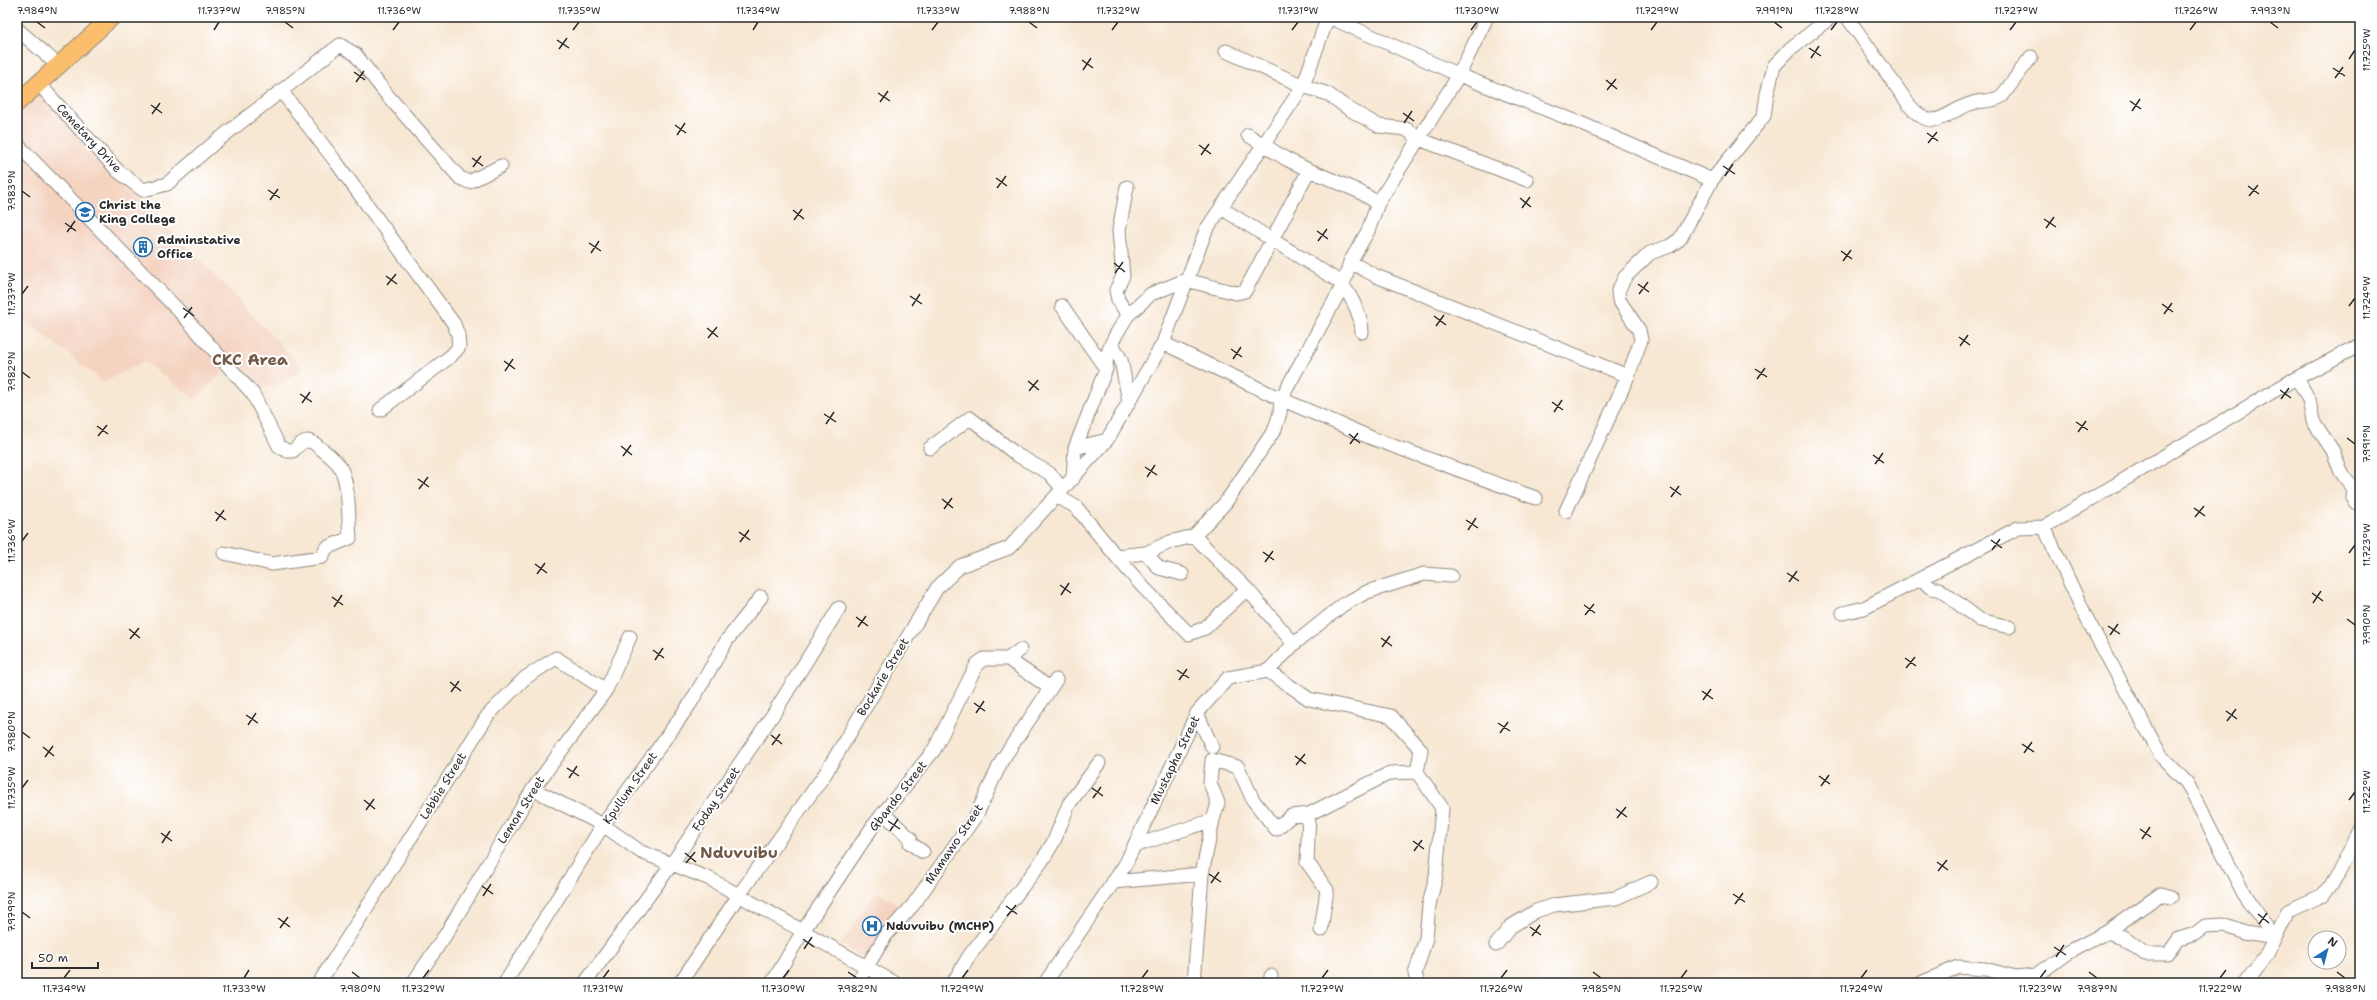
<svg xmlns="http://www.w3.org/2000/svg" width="2377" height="1000" font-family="'Shantell Sans',sans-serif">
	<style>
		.built { fill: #f4d3c0 }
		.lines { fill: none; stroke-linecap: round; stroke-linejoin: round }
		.minor-casing { stroke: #91897f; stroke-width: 15 }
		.major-casing { stroke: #91897f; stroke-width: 19 }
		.minor { stroke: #fff; stroke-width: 13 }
		.major { stroke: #fabe6d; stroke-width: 17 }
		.ticks { fill: none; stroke: #2b2b2b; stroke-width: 1.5 }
		.labels { text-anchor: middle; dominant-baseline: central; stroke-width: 4; stroke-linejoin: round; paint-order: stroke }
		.street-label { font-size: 12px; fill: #2b2b2b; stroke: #fff }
		.poi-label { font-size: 12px; font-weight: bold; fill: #2b2b2b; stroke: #fff; text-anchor: start }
		.district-label { font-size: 16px; font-weight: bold; fill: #715a47; stroke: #fff }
		.neatline { fill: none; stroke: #2b2b2b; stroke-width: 1.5 }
		.ticks-label { font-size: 10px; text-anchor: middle; fill: #2b2b2b }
	</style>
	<rect width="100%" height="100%" fill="#fff"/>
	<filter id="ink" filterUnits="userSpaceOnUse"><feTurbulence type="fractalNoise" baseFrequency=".025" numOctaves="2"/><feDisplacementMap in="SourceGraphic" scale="8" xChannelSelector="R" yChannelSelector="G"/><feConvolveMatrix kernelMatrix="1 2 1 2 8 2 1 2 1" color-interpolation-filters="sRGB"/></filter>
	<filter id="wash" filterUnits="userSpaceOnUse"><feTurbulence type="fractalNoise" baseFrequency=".012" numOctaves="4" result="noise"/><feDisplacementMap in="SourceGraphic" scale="16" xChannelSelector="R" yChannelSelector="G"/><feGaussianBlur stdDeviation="0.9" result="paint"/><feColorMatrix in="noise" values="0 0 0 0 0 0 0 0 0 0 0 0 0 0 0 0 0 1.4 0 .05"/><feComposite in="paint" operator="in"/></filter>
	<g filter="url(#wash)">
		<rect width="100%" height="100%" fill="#f7e7d3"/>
		<path class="built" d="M37,89l267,280 -23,15 -18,4 -34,-22 -34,33 -51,-38 -40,21 -85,-66 -2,2v-210z
			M877,891l25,17 -36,53 -25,-17z"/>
	</g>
	<g filter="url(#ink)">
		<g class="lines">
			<g class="minor-casing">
				<path id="minor" d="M1329,17l130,58 121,48 132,57
					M1847,17l63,89c25,30 38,3 63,-3 10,-3 20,-1 29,-7l29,-39
					M17,29l41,36
					M1226,51l77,35 25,8 21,15 30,17 27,3 13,10 108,41
					M38,83l80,88 25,19 24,-6 46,-40 127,-99 15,9 33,42 72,82 9,4 32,-16
					M282,92l54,70 118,162 4,11 1,12 -8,9 -71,54
					M17,144l164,169 72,81 26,52 8,5h6c10,-11 15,-14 27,-3 6,5 16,12 20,19 10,19 8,49 10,71l-24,10 -4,9 -50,7 -48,-11
					M1309,170l49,21 20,12 -10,28 -18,31 26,14 252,100
					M1378,203l81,-128 28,-58
					M1221,208l116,72c12,10 25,36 25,52
					M1062,306l44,63
					M1128,315l23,-21 35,-14 50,13 9,-2 64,-121 -23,-11 -38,-24
					M1163,343l118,56 62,-114 7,-23
					M1112,344l9,16 8,42
					M2297,378l12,22 4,21 20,30 8,21 13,17 -1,9 3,5 4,2
					M1107,440l56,-97 43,-113 97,-144 25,-69
					M930,448l40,-30 47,37 32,18 14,16
					M1073,479l2,-31 31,-79c-1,-20 12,-38 22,-54l-10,-15 -2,-10 7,-14 -4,-46 8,-43
					M1057,496l19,11 40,49 30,-3 24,-11 24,-6 32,-34 49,-73 5,-16 1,-14 93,40 162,59
					M1566,511l62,-135 13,-36 -2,-10 -20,-30 -1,-9 7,-14 25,-24 20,-7 10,-7 32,-59 52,-64 3,-22 7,-28 17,-18 40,-31
					M2044,527l42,90 75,139 26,27 58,113 30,42 -8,16 -22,29
					M1194,536l53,53 47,55
					M1146,553l13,15 23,6
					M1116,556l27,31 46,47 16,-6 42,-39
					M1922,578c5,7 8,12 17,11l41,31 29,7
					M1843,613l21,-5 154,-80 26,-1 247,-146 69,-36
					M1008,659l42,29
					M1268,671l41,28 82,17 30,34 -4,22 25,36 -6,68 -7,29 -3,33 -11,36 3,9
					M1197,713l15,34
					M533,789l70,36 38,27 69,27 185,104
					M883,813l27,25v5l13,9
					M1309,814l-2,48 20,28 -6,40
					M1134,846l79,-26 5,-17 -8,-20 2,-23 26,7 15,33 23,29 15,-13 18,-2 81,-41 27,-1
					M1113,882l89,-8
					M2107,932l54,-38 10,3
					M1496,945l14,-18 26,-16 18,-6 62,-7 35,-16
					M319,983l169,-268 37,-37 31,-20 50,32
					M413,983l33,-49 87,-145 73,-99 24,-53
					M505,983l98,-158 87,-121 37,-64 34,-43
					M585,983l86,-118 103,-152 65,-105
					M680,983l59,-88 86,-121 112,-186 23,-22 49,-18 98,-108 -32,8
					M772,983l31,-52 70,-105 61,-76 43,-86 7,-5h24l12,-9
					M857,983l29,-48 27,-30 64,-91 25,-54 54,-80
					M953,983l16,-27 73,-95 12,-20 15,-37 30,-41
					M1045,983l80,-118 72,-152 31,-35 40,-7 26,-27 50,-40 23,-12 57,-18 27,2
					M1194,983l8,-109 11,-54
					M1270,983l1,-7
					M1921,983l37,-16 27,2 30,8 22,-2 30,-22 40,-21 16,5 22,17h23l11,-15 16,-5 10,-8 19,-1 21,8 30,5 13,-27 35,-16 15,-21 22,-44"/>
			</g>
			<g class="major-casing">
				<path id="major" d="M17,103l95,-86"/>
			</g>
			<use href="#minor" class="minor"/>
			<use href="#major" class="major"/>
		</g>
	</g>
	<path class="ticks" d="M37,22l8,6M285,22l8,6M1029,22l8,6M1774,22l8,6M2270,22l8,6M214,30l5,-8M393,30l6,-8M573,30l6,-8M753,30l5,-8M932,30l6,-8M1112,30l6,-8M1292,30l6,-8M1471,30l6,-8M1651,30l6,-8M1831,30l6,-8M2010,30l6,-8M2190,30l6,-8M557,40l12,8M1809,48l12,8M559,49l8,-11M1811,58l8,-12M2349,59l6,-9M1082,60l11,8M2333,68l12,8M1083,70l8,-12M354,72l11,8M2335,78l8,-11M1606,80l11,9M356,82l8,-11M1607,90l9,-11M878,93l12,8M2130,101l11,8M880,102l8,-11M151,105l11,8M2132,111l8,-12M1403,113l11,8M152,114l8,-11M1404,123l8,-12M675,125l11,8M1927,133l11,8M677,135l8,-12M1928,143l9,-11M1199,145l12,9M1201,155l8,-11M472,158l11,8M1723,166l12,8M473,167l8,-11M1725,176l8,-12M996,178l11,8M2248,186l11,8M997,188l9,-12M268,190l12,8M22,191l8,6M2249,196l9,-11M1520,198l11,9M270,200l8,-11M1522,208l8,-11M793,210l11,9M2044,219l12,8M794,220l8,-11M65,223l11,8M2046,228l8,-11M1317,231l11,8M67,232l8,-11M1318,241l9,-12M589,243l12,8M1841,251l11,8M591,253l8,-12M1843,261l8,-11M1114,263l11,9M1115,273l8,-11M386,276l11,8M1638,284l11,8M387,285l9,-11M22,294l6,-8M1639,294l9,-12M910,296l12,8M2162,304l11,8M912,306l8,-12M2349,306l6,-8M183,308l11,8M2164,314l8,-11M1434,316l12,9M184,318l8,-11M1436,326l8,-11M707,328l11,9M1959,337l11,8M708,338l9,-11M1960,346l8,-11M1231,349l11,8M1233,359l8,-12M504,361l11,8M1755,369l12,8M505,371l8,-12M22,372l8,6M1757,379l8,-11M1028,381l11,9M2280,390l11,8M1029,391l9,-11M300,394l12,8M2281,399l8,-11M1552,402l11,8M302,403l8,-11M1554,412l8,-12M824,414l12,8M2076,422l12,8M826,424l8,-12M97,426l11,8M2078,432l8,-11M1349,434l11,9M98,436l9,-11M2347,438l8,6M1350,444l8,-11M621,446l11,9M1873,455l11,8M623,456l8,-11M1875,464l8,-11M1145,467l12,8M1147,477l8,-12M418,479l11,8M1670,487l11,8M419,489l9,-12M1671,497l8,-11M942,499l11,9M2194,508l11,8M944,509l8,-11M215,512l11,8M2195,517l9,-11M1466,520l12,8M216,521l8,-11M1468,530l8,-12M739,532l11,8M1991,540l11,8M22,541l6,-8M740,542l9,-12M1992,550l8,-11M1263,552l11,8M2349,553l6,-8M1265,562l8,-11M535,564l12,9M1787,573l12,8M537,574l8,-11M1789,582l8,-11M1060,585l11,8M2312,593l11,8M1061,595l8,-12M332,597l11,8M2313,603l8,-12M1584,605l11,8M334,607l8,-12M1585,615l9,-11M856,617l12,9M2347,619l8,6M2108,626l12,8M858,627l8,-11M129,629l11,9M2110,635l8,-11M1381,638l11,8M130,639l9,-11M1382,647l8,-11M653,650l11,8M1905,658l11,8M655,660l8,-12M1906,668l9,-11M1177,670l12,8M1179,680l8,-11M450,682l11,9M1702,691l11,8M451,692l8,-11M1703,700l8,-11M974,703l11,8M2226,711l11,8M976,713l8,-12M246,715l12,8M2227,721l9,-12M1498,723l12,8M248,725l8,-12M22,732l8,6M1500,733l8,-11M771,735l11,9M2022,744l12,8M772,745l8,-11M43,747l11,9M2024,753l8,-11M1295,756l11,8M45,757l8,-11M1296,765l9,-11M567,768l12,8M1819,776l11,8M569,778l8,-12M1821,786l8,-11M22,788l6,-8M1092,788l11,8M1093,798l8,-11M364,800l11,9M2349,800l6,-8M1616,809l11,8M366,810l8,-11M1617,818l9,-11M888,821l12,8M2140,829l11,8M890,831l8,-12M161,833l11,8M2142,839l8,-12M1413,841l11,8M162,843l8,-12M1414,851l8,-11M685,853l11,9M1937,862l11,8M686,863l9,-11M1938,871l9,-11M1209,874l12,8M1211,883l8,-11M482,886l11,8M1733,894l12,8M483,896l8,-12M1735,904l8,-11M1006,906l11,8M22,912l8,6M2258,914l11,9M1007,916l9,-11M278,918l12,9M2259,924l8,-11M1530,927l11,8M280,928l8,-11M1532,936l8,-11M803,939l11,8M2054,947l12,8M804,949l8,-12M2056,957l8,-12M352,972l8,6M848,972l9,6M1593,972l8,6M2089,972l8,6M2337,972l8,6M64,978l6,-8M244,978l5,-8M423,978l6,-8M603,978l6,-8M783,978l6,-8M962,978l6,-8M1142,978l6,-8M1322,978l6,-8M1501,978l6,-8M1681,978l6,-8M1861,978l6,-8M2040,978l6,-8M2220,978l6,-8"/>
	<defs>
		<g id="university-ring" transform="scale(1)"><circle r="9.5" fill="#fff" stroke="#1f6fb2" stroke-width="1.5"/><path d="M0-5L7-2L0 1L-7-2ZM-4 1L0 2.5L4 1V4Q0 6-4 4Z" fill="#1f6fb2"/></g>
		<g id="building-ring" transform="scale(1)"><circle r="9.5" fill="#fff" stroke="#1f6fb2" stroke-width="1.5"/><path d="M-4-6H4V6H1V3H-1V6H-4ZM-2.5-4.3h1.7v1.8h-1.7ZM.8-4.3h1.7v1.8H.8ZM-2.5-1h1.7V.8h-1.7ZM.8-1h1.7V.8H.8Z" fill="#1f6fb2"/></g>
		<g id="hospital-ring" transform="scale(1)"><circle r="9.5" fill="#fff" stroke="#1f6fb2" stroke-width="1.5"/><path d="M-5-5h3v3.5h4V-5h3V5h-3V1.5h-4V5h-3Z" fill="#1f6fb2"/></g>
	</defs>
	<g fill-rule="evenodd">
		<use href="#university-ring" x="85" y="212"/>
		<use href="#building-ring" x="143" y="247"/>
		<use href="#hospital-ring" x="872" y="926"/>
	</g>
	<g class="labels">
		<g class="street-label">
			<text transform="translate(89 138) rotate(47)">Cemetary Drive</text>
			<text transform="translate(883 677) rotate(-59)">Bockarie Street</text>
			<text transform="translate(1175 760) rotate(-64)">Mustapha Street</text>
			<text transform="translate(443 786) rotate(-58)">Lebbie Street</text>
			<text transform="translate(630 788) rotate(-55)">Kpullum Street</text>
			<text transform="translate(898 796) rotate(-52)">Gbando Street</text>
			<text transform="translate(716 799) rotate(-56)">Foday Street</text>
			<text transform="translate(521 810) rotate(-58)">Lemon Street</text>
			<text transform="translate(954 844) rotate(-56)">Mamawo Street</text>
		</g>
		<g class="poi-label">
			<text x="99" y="205">Christ the<tspan x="99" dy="14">King College</tspan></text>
			<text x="157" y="240">Adminstative<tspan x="157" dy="14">Office</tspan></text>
			<text x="886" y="926">Nduvuibu (MCHP)</text>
		</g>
		<g class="district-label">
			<text x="250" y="359">CKC Area</text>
			<text x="739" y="852">Nduvuibu</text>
		</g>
	</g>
	<rect width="2377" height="1000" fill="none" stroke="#fff" stroke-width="44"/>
	<g transform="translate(2327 950) rotate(36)"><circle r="19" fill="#ffffff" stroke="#aaaaaa"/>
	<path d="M0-3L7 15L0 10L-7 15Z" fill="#1f6fb2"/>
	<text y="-6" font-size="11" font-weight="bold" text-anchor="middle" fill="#2b2b2b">N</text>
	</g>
	<path d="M32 962v6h66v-6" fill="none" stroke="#2b2b2b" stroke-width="2"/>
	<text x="38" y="962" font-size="12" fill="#2b2b2b" stroke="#ffffff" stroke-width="3" paint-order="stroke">50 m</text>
	<rect x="22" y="22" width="2333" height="956" class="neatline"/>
	<g class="ticks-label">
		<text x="37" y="14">7.984°N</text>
		<text x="219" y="14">11.737°W</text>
		<text x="285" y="14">7.985°N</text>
		<text x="399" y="14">11.736°W</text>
		<text x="579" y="14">11.735°W</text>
		<text x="758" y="14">11.734°W</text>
		<text x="938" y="14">11.733°W</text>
		<text x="1029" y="14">7.988°N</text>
		<text x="1118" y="14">11.732°W</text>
		<text x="1298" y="14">11.731°W</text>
		<text x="1477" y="14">11.730°W</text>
		<text x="1657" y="14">11.729°W</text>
		<text x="1774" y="14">7.991°N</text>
		<text x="1837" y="14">11.728°W</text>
		<text x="2016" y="14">11.727°W</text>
		<text x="2196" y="14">11.726°W</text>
		<text x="2270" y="14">7.993°N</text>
		<text transform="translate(2366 50) rotate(-90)" y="4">11.725°W</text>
		<text transform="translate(11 191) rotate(-90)" y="4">7.983°N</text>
		<text transform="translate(11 294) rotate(-90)" y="4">11.737°W</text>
		<text transform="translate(2366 298) rotate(-90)" y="4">11.724°W</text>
		<text transform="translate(11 372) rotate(-90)" y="4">7.982°N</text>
		<text transform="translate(2366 444) rotate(-90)" y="4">7.991°N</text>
		<text transform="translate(11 541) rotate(-90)" y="4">11.736°W</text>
		<text transform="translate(2366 545) rotate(-90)" y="4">11.723°W</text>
		<text transform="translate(2366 625) rotate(-90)" y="4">7.990°N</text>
		<text transform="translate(11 732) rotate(-90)" y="4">7.980°N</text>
		<text transform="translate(11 788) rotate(-90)" y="4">11.735°W</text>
		<text transform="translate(2366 792) rotate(-90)" y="4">11.722°W</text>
		<text transform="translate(11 912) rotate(-90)" y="4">7.979°N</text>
		<text x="64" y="992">11.734°W</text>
		<text x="244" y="992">11.733°W</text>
		<text x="360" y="992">7.980°N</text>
		<text x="423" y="992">11.732°W</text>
		<text x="603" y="992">11.731°W</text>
		<text x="783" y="992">11.730°W</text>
		<text x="857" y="992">7.982°N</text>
		<text x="962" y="992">11.729°W</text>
		<text x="1142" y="992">11.728°W</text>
		<text x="1322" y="992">11.727°W</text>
		<text x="1501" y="992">11.726°W</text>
		<text x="1601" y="992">7.985°N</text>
		<text x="1681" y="992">11.725°W</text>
		<text x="1861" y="992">11.724°W</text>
		<text x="2040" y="992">11.723°W</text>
		<text x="2097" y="992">7.987°N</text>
		<text x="2220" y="992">11.722°W</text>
		<text x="2345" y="992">7.988°N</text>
	</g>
</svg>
